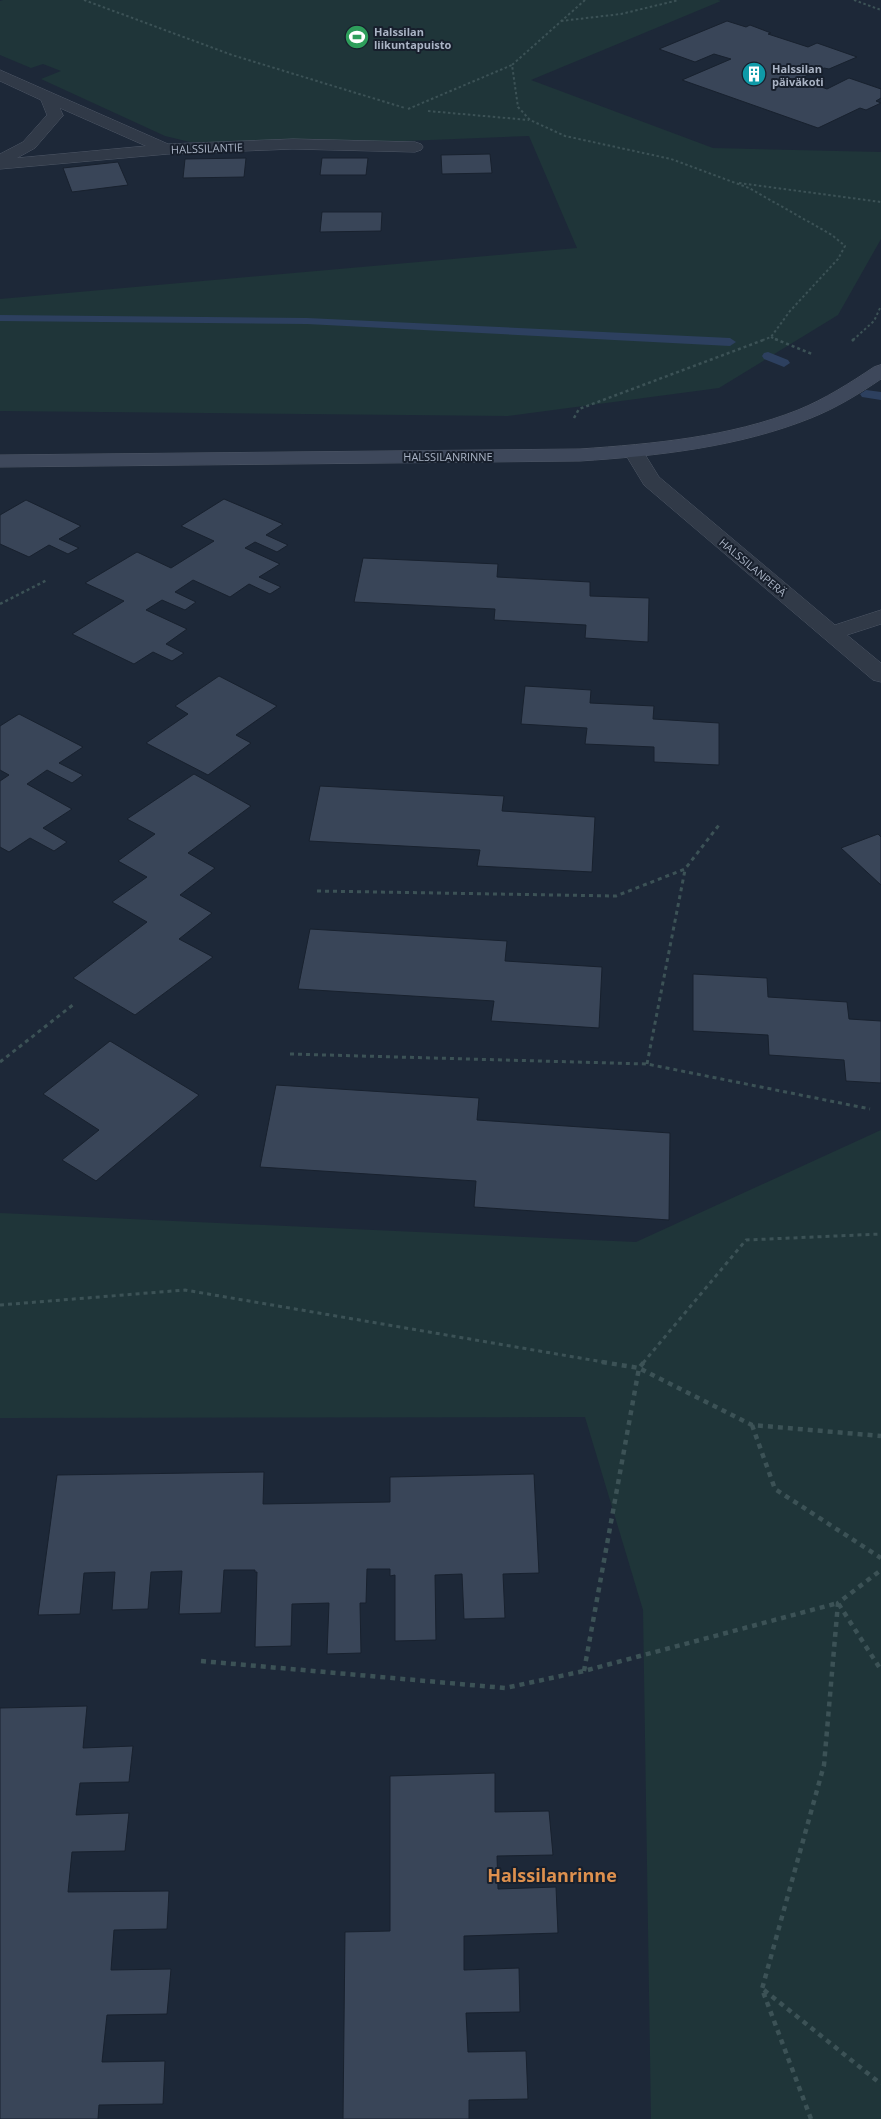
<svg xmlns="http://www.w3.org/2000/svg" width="881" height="2119" font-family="'Open Sans',sans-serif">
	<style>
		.green { fill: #1f3539 }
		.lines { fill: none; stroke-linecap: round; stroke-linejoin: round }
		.stream { fill: #2d405f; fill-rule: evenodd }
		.building { fill: #394558; stroke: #18212e }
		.street-casing { stroke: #4e5766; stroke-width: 1 }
		.secondary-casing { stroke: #4e5766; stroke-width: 1 }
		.path-far3 { stroke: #3c5256; stroke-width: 2; stroke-dasharray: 2.5 2.5; stroke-linecap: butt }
		.path-far2 { stroke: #3c5256; stroke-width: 2.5; stroke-dasharray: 3 3; stroke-linecap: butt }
		.path-far1 { stroke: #3c5256; stroke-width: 3; stroke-dasharray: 4 4; stroke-linecap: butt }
		.path { stroke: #3c5256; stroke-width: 4.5; stroke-dasharray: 5 5; stroke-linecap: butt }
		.street { fill: #313a48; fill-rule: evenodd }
		.secondary { fill: #3e485b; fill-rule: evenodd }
		.labels { text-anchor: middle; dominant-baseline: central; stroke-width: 4; stroke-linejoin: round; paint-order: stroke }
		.far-poi-label { font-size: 11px; font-weight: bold; fill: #aab4c5; stroke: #171f2c; text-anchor: start }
		.far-street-label { font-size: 11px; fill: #aab4c5; stroke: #171f2c }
		.near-quarter-label { font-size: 18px; font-weight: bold; fill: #dd904e; stroke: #171f2c }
	</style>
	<rect width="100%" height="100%" fill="#1d2838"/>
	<path class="green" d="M3,0h715l3,1 -190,79 182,68 168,4v87l-43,76 -119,73 -211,28 -508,-5v-112l577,-51 -48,-112 -172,7 -167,-1 -25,-6 -124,-57 20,-8 -18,-7 -12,4 -31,-13v-54z
		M881,1130v989h-230l-8,-509 -58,-193 -585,1v-205l636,29z"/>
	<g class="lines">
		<path class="stream" d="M0,315l307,3 423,20 6,4 -6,4 -423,-22 -307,-3z
			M768,352l20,8 2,3 -6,4 -20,-8 -2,-3 2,-3z
			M866,390l15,2v8l-19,-3 -2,-3z"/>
	</g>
	<path class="building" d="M727,21l19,6 4,-2 21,8 -3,1 40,13 9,-4 40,14 -28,12 -5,-1 -25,11 28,10 22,-11 32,11v9l-5,3 5,2 -15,7 -6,-2 -42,20 -136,-48 49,-21 -17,-5 -19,8 -36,-13z
		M490,154l2,19 -50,1 -1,-19z
		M246,158l-2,19 -61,1 2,-19z
		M322,158h46l-2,17h-46z
		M118,162l10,23 -56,7 -9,-24z
		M322,212h60l-1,19 -61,1z
		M224,499l59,25 -17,11 22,10 -11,7 -22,-10 -10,6 35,16 -21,13 22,10 -11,7 -21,-10 -19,13 -37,-17 -18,12 21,10 -11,8 -23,-10 -16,10 41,19 -21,15 18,9 -12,8 -19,-9 -19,12 -62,-30 52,-33 -39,-18 52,-31 34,16 43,-27 -33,-15z
		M26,500l55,26 -22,13 20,9 -11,6 -19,-9 -20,12 -29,-13v-29z
		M363,558l135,6 -1,13 93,5v14l59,2 -1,44 -63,-4 1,-13 -92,-5 1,-11 -141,-7z
		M219,676l58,30 -41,29 15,8 -43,32 -62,-32 42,-29 -13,-8z
		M525,686l66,4 -1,13 64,3 -1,13 66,4v42l-65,-3v-15l-69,-3 2,-16 -66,-4z
		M19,714l64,33 -24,16 24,12 -11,8 -25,-13 -20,14 45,25 -29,19 24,14 -13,9 -24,-13 -21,14 -9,-5v-66l9,-6 -9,-5v-44z
		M194,774l57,32 -63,47 27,15 -35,27 32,18 -33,26 34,18 -78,58 -62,-37 74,-56 -35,-20 35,-25 -29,-16 37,-27 -28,-15z
		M320,786l184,10 -2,15 93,6 -3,55 -115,-6 3,-16 -171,-9z
		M878,834l3,3v48l-40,-37z
		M310,929l197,12 -2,20 97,6 -3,61 -108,-7 3,-20 -196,-12z
		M693,974l74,4 1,19 79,5 2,17 32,2v62l-35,-2 -2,-21 -75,-5 -1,-20 -75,-4z
		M110,1041l89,54 -103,86 -34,-21 37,-30 -56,-36z
		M276,1085l203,13 -2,22 193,13 -1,87 -195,-13 2,-26 -216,-14z
		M264,1472l-1,32 127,-2v-25l144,-3 5,99 -36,1 2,44 -41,1 -2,-45 -27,1 1,65 -41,1v-66l-5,1v-7h-23l-1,34h-6l1,50 -34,1 2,-51 -37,1 -1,42 -36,1 2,-75h-2v-2h-31l-3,43 -42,1 3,-43 -31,1 -3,37 -36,1 3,-38 -31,1 -4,41 -42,1 19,-140z
		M87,1706l-4,42 50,-2 -4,36 -49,1 -4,32 53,-2 -4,38 -53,1 -4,40 101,-1 -2,38 -53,1 -3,40 60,-1 -4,45 -60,1 -5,47 63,-1 -2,43 -64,1 -1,14h-98v-411z
		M495,1773v39l54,-1 4,44 -56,1 1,33 58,-2 2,46 -94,3v34l55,-2 1,44 -54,1 2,39 58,-1 2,48 -59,1v19h-126l2,-187 45,-1v-155z"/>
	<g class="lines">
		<g class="street-casing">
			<path id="street" d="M0,70l168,74 125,-5 122,3 6,2 2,3 -2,3 -6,2 -122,-3 -125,5 -168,15v-15l23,-12 24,-27 -6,-15 -41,-19zM60,108l86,38 -129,12 18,-10 25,-29 3,-3z
				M634,446l7,2 18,29 176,148 46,-15v14l-34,11 34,28v19l-8,-2 -229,-195 -20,-33 3,-4z"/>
		</g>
		<g class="secondary-casing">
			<path id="secondary" d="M881,365v14c-22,15 -45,29 -70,39 -72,29 -154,38 -231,43l-580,6v-12l580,-6c73,-5 150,-12 218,-39 27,-11 52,-27 76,-43z"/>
		</g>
		<path class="path-far3" d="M84,0l148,55 173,53
			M585,0l-73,65 6,42 12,13 35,16 106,23 78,29 83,47 13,11 -7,13 -48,52 -19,26 -8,3
			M854,0l27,10
			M561,21l60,-7 58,-14
			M408,109l104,-44
			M428,111l101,9
			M739,183l142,19
			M771,337l7,3
			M853,340l21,-19 7,-15"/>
		<path class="path-far2" d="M775,339l37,15
			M852,341l2,-2
			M574,418l5,-9 187,-70
			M0,604l47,-24"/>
		<path class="path-far1" d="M317,891l299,5 69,-27 34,-44
			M290,1054l357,10 223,45
			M0,1062l74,-58
			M647,1064l38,-194
			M0,1305l185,-15 424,73
			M643,1363l103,-123 135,-6"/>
		<path class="path" d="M602,1362l37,6 113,57 129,11
			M752,1425l23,64 106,69
			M201,1661l304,27 79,-17 254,-68 43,67
			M584,1671l55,-303 5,-6
			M764,1990l117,94
			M811,2119l-49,-130 62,-224 14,-162 43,-33"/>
		<use href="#street" class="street"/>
		<use href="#secondary" class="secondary"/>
	</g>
	<defs>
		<g id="stadium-disc" transform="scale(1.25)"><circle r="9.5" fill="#2e9e5b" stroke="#171f2c"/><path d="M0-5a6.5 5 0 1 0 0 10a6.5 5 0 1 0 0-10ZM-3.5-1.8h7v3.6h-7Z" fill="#fff"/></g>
		<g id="building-disc" transform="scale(1.25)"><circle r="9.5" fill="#0f9aa8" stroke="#171f2c"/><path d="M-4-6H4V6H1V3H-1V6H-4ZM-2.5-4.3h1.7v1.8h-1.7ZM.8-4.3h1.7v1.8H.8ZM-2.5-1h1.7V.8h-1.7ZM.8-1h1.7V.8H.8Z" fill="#fff"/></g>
	</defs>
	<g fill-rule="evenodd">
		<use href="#stadium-disc" x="357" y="37"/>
		<use href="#building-disc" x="754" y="74"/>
	</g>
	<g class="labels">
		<g class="far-poi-label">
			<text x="374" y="31">Halssilan<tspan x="374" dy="13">liikuntapuisto</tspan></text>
			<text x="772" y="68">Halssilan<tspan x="772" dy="13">päiväkoti</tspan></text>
		</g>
		<g class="far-street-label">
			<text transform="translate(207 148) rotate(-2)">HALSSILANTIE</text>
			<text x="448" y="456">HALSSILANRINNE</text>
			<text transform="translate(753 567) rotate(40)">HALSSILANPERÄ</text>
		</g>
		<g class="near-quarter-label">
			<text x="552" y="1875">Halssilanrinne</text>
		</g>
	</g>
</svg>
